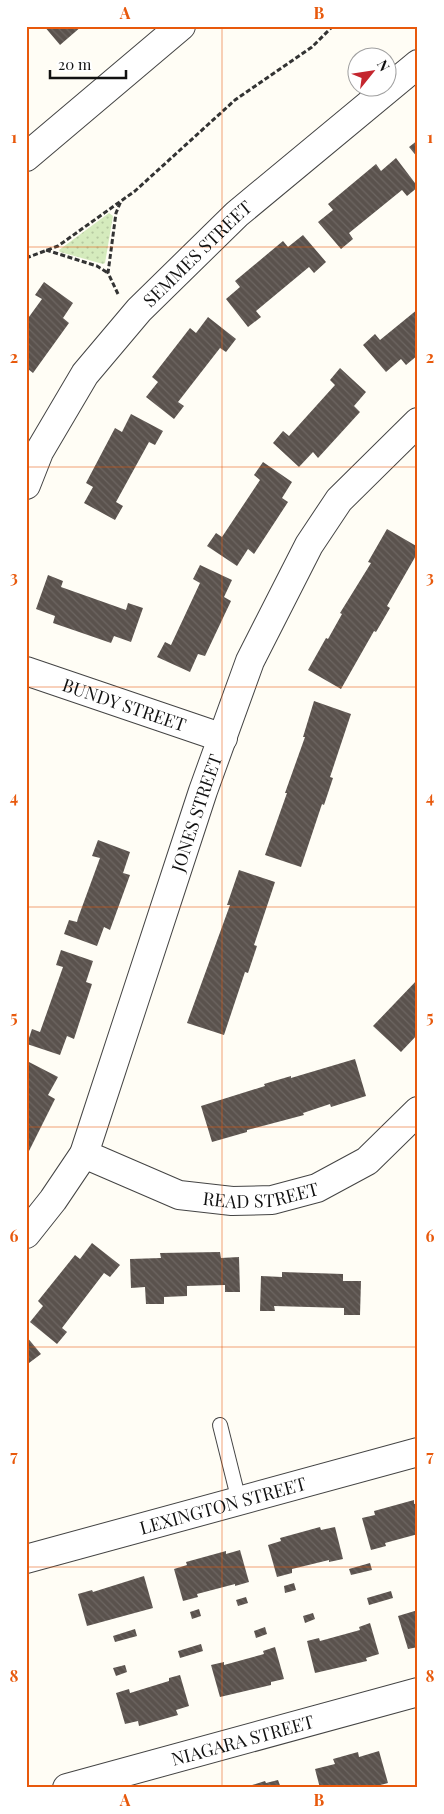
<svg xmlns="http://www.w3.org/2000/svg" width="444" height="1814" font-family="'Playfair Display',serif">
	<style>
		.grass { fill: url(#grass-dots) }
		.building { fill: url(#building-back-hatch) }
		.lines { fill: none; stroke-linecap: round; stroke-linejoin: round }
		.lane-casing { stroke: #444; stroke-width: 16 }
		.street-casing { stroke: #444; stroke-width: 30 }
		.path { stroke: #333; stroke-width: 3; stroke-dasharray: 5 2.5; stroke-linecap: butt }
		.lane { stroke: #fff; stroke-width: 14 }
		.street { stroke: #fff; stroke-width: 28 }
		.grid { fill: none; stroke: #e8590c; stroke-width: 1; stroke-opacity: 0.55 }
		.labels { text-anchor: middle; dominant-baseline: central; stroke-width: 5; stroke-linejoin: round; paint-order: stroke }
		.street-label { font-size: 18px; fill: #111; stroke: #fff }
		.neatline { fill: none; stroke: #e8590c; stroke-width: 2 }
		.grid-label { font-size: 16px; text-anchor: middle; font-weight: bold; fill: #e8590c }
	</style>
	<defs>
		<pattern id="grass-dots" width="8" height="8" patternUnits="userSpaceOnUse" patternTransform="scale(1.25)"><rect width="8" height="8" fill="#d5ebbd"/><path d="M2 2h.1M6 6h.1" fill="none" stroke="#b6c8a1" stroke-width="1.8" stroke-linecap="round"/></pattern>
		<pattern id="building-back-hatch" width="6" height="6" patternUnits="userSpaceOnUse" patternTransform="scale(1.25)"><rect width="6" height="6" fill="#5a524d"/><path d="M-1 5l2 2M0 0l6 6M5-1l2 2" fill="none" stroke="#6d6662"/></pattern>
	</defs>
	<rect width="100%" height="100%" fill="#fffdf5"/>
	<path class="grass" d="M109,213l4,3 -8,47 -2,1 -43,-12 -1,-2z"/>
	<path class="building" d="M44,26h38l-22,19z
		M418,140v18l-9,-11z
		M396,158l22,29 -11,9 -5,-6 -53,43 4,6 -12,10 -23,-27 15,-12 -5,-6 48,-40 5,7z
		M303,235l23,27 -12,11 -5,-6 -53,44 5,6 -13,10 -22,-28 14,-12 -5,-6 48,-40 5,6z
		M44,282l29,21 -10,15 6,5 -36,50 -5,-4 -2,2v-50l16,-22 -7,-4z
		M418,309v46l-12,10 -5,-6 -15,13 -23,-27 12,-11 5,6z
		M208,317l28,22 -10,13 -6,-4 -42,54 6,4 -10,13 -28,-22 12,-15 -6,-5 38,-49 6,5z
		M340,368l26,24 -12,14 6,6 -42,46 -5,-6 -14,15 -26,-24 10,-12 6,5 46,-51 -5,-5z
		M131,414l32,17 -8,14 -6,-3 -33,60 7,4 -8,14 -31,-17 9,-16 -7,-4 29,-55 7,4z
		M263,462l29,20 -10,16 6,4 -34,52 -6,-5 -11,17 -30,-20 9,-13 6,4 38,-57 -6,-5z
		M387,529l31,18v5l-31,54 3,2 -14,24 -2,-1 -33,58 -33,-19 18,-32 2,1 14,-25 -2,-1 31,-50 -3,-1z
		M200,565l32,15 -8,17 7,4 -26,55 -7,-2 -8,18 -33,-15 8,-15 6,3 29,-62 -7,-4z
		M48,575l15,6 -2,6 65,23 2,-7 15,5 -12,34 -17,-6 -3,7 -58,-20 2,-7 -19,-7z
		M314,701l37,13 -21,63 3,1 -9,27 -2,-1 -21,63 -36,-12 22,-62h-2l20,-56h-2z
		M98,840l32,12 -7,21 7,2 -20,55 -6,-3 -7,19 -33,-12 5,-14 8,2 1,-4 22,-60 -8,-2z
		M239,870l36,12 -21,63 3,1 -9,27 -3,-1 -21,63 -37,-12 43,-118h-3z
		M61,950l32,11 -7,21 6,2 -18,55 -7,-3 -7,19 -33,-11 5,-15 8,3 23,-65 -7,-2z
		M418,979v55l-17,18 -28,-26z
		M355,1059l11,37 -35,11 -1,-3 -27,9 1,2 -57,15v2l-35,10 -11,-36 64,-20 -1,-2 27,-8v2z
		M27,1061l31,16 -10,18 7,4 -26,52 -3,-1z
		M92,1243l28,22 -10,12 -6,-4 -42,55 5,4 -10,12 -27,-22 13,-16 -5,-5 37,-46 5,4z
		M220,1252l1,6 18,-1 1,35h-15v-7l-38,1v10l-23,1v7h-18l-1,-17 -14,1 -1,-29 31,-1 -1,-5z
		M282,1272l61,2v7h18l-1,34h-16v-7l-70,-2 1,5h-15l1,-35 21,1z
		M26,1336l15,18 -12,9 -3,-3z
		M414,1500v4l4,-1v31l-33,9 1,3 -15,4 -9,-32 13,-3 -1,-4z
		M320,1527l1,3 14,-3 8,32 -14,3v-2l-37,9v4l-15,4 -9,-32 13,-4 -1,-3z
		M240,1550l9,32 -14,4v-2l-38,10 1,3 -15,4 -9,-32 13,-4 -1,-3 40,-11v3z
		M370,1563l2,7 -21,5 -2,-6z
		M144,1576l9,32 -66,18 -9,-32 14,-4 1,2z
		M294,1583l2,7 -11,3 -1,-7z
		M391,1591l2,7 -24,7 -2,-7z
		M246,1597l2,6 -10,3 -2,-6z
		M199,1609l2,7 -9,3 -2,-7z
		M418,1610v37l-10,2 -10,-33z
		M313,1613l2,6 -10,4 -2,-7z
		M370,1623l9,31 -13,4 1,3 -52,12 -8,-32 12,-3 1,3 40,-11 -1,-3z
		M265,1627l2,7 -11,4 -2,-7z
		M135,1629l2,7 -22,6 -2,-6z
		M201,1644l2,7 -23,7 -2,-7z
		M275,1647l9,32 -13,3v3l-51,12 -9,-32 13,-3v3l40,-11 -1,-3z
		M125,1665l2,7 -11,4 -3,-8z
		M180,1675l9,31 -13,4 2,5 -39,11 -1,-5 -13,3 -9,-31 13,-4 1,4 39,-12v-3z
		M379,1751l9,32 -19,5h-49l-5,-19 20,-5 -2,-5 25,-7 1,5z
		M278,1780l3,8h-38l22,-7 1,2z"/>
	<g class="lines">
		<g class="lane-casing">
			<path id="lane" d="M220,1425l19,76"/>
		</g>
		<g class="street-casing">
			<g id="street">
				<path d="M26,157l155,-131"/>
				<path id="s1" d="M26,485l13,-33 46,-78 54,-64 98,-96 181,-150"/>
				<path id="s2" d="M26,671l197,67"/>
				<path id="s3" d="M84,1154l95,41 53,6 40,-1 45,-12 50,-27 51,-50"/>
				<path id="s4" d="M26,1234l27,-34 31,-46 119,-363 47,-130 59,-116 30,-45 79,-78"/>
				<path id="s5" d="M26,1559l392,-107"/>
				<path id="s6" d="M67,1788l351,-96"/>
			</g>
		</g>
		<path class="path" d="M46,250l51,16 11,7
			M26,258l32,-12 77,-55 100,-91 77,-53 21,-21
			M118,294l-10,-21 8,-60 5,-12"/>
		<use href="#lane" class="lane"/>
		<use href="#street" class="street"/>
	</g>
	<path class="grid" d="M222,26v1762M26,247h392M26,467h392M26,687h392M26,907h392M26,1127h392M26,1347h392M26,1567h392"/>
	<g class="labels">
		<g class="street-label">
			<text stroke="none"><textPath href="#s1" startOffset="291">SEMMES STREET</textPath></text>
			<text stroke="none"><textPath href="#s2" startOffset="104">BUNDY STREET</textPath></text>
			<text stroke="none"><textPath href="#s4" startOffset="458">JONES STREET</textPath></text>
			<text stroke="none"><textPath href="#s3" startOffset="186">READ STREET</textPath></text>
			<text stroke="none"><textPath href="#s5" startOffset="204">LEXINGTON STREET</textPath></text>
			<text stroke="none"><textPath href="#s6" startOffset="182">NIAGARA STREET</textPath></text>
		</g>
	</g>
	<rect width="444" height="1814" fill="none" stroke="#ffffff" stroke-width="55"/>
	<g transform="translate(372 72) rotate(60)"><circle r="24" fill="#ffffff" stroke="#a0a0a0"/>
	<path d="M0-4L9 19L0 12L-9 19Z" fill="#c4262e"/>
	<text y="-8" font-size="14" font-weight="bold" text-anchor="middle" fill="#111111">N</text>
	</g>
	<path d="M50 70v8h76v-8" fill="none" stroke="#111111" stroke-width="2.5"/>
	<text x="58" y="70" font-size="15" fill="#111111" stroke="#ffffff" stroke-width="4" paint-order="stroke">20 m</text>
	<rect x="28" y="28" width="388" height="1758" class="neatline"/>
	<g class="grid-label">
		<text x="125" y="19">A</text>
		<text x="319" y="19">B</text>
		<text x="14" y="143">1</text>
		<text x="430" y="143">1</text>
		<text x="14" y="363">2</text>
		<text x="430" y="363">2</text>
		<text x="14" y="583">3</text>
		<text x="430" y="583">3</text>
		<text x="14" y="803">4</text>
		<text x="430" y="803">4</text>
		<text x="14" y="1023">5</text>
		<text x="430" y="1023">5</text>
		<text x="14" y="1242">6</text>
		<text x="430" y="1242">6</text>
		<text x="14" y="1462">7</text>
		<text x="430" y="1462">7</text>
		<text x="14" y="1682">8</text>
		<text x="430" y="1682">8</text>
		<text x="125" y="1806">A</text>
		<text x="319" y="1806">B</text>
	</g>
</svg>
